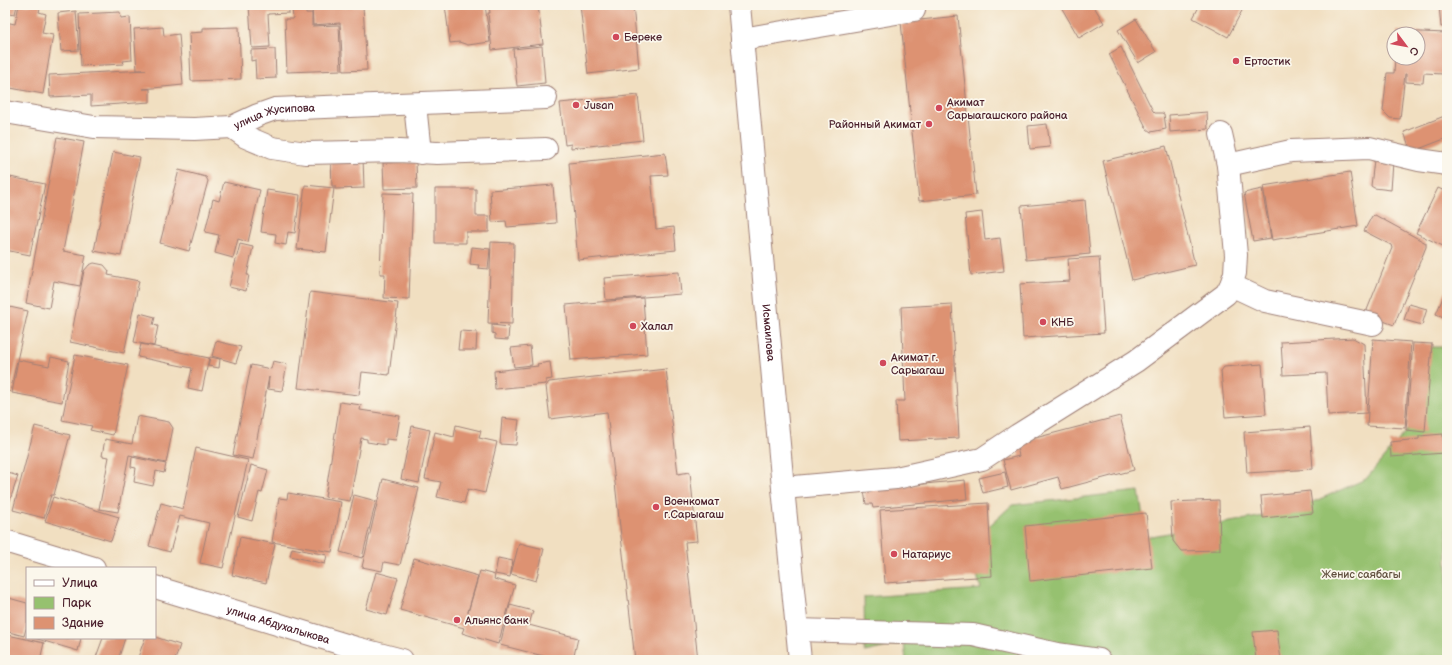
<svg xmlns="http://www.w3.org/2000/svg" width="1452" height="665" font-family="'Balsamiq Sans',sans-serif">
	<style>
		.green { fill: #96c16f; stroke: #70704d }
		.building { fill: #dd9272 }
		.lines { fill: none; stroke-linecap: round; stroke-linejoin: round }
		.minor-casing { stroke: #9e7f76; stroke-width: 24 }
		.minor { stroke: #fff; stroke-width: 22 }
		.poi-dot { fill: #d1495b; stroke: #fbf7ec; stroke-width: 1.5 }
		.labels { text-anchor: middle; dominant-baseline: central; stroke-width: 3.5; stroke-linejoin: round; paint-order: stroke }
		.poi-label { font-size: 11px; fill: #4a1f2b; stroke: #fbf7ec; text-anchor: start }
		.street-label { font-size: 11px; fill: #4a1f2b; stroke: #fbf7ec }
		.park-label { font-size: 11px; fill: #61503f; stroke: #fbf7ec }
	</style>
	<rect width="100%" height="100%" fill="#fbf7ec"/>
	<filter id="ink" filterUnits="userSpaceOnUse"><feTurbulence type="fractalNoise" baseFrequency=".025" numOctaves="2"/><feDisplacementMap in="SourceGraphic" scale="8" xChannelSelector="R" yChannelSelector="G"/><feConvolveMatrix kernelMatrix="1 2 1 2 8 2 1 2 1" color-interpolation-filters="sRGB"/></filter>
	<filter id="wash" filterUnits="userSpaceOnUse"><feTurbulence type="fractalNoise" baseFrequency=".012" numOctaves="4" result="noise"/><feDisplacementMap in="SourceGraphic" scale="16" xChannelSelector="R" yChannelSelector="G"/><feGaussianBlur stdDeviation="0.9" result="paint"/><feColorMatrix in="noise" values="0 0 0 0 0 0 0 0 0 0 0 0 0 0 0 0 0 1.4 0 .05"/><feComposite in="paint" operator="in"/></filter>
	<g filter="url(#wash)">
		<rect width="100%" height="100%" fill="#f1dfc1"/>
		<path class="green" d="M1418,347h29v313h-541l-2,-17 -39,9 -1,-55 117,-8 -13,-44 44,-40 127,-14 7,46 146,-26 74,-32 46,-55z"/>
		<g id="blocks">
			<path class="building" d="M5,5h12l-2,9 -10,-2z
				M19,5h22l-2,7 7,2 -4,19 11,2 -10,59 -38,-7v-65l10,2z
				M249,5h40v8l-21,1 2,33 -18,1z
				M312,5h30v3l21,-2 4,64 -24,1 -3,-48 -27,2z
				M445,5h40l5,37 -22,3 -9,-3 -9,1z
				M489,5h49l5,39 -51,6 -4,-37h2z
				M580,5h53l6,63 -51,6z
				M1060,5h33l11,18 -25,15z
				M1200,5h45l-17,32 -35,-19z
				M1439,5h8v21l-6,1z
				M292,8h14v5h6v13l27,-1 2,45 -54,2 -2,-53h8z
				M76,11l3,39 -18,1 -3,-38z
				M120,12l1,6 9,-1 2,43 -9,1 1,3 -43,2 -2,-52z
				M958,16l18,179 -57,6 -18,-179z
				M1136,19l20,33 -18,11 -20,-33z
				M163,27l1,9 15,-2 4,51 -40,4h7v13l-59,4v-11l-41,2 -1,-22 97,-5h-9l-3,-41z
				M239,27l2,52 -50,2 -2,-48 14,-1v-4z
				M1397,31l49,2 -3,41 -19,-1 -1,10 -17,-1v-8h-1l-5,45 -10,-1 -7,-7 4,-38h7l1,-15h23v-24h-21z
				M542,46l3,37 -28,3 -4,-37z
				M1121,47l32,64 2,2h7l2,1 2,15 -15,3 -4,-3 -38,-75z
				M275,49l1,29 -20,1 -1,-19 -4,1v-11z
				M638,95l5,45 -72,8v-4l-6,1 -5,-42z
				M1207,112l1,17 -38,3 -1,-17z
				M1447,115v23l-31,12 -6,-1 -6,-17z
				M1047,124l3,23 -20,2 -2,-23z
				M57,137l27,5 -21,109 23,4 -6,31 -26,-5 -5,27 -23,-5z
				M1166,146l29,119 -63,15 -29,-119z
				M113,152l27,5 -19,99 -27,-5z
				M665,153l3,22 -17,1 5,53 18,-2 2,23 -98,10 -9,-97z
				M363,158l1,30 -29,1v-3h-3l-1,-27z
				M1374,160l19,2 -2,28 -17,-2 -3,-2z
				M416,162l1,26 -33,1 -1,-26z
				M179,170l27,7 2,4 -19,70 -29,-8z
				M1350,172l8,54 -86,14 -9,-54z
				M10,177l35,7 -15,71 -25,-5v-52z
				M224,182l36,8 -12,52 -10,-3 -5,19 -18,-5 4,-18 -14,-3 8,-33 6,2z
				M305,185l29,3 -8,64 -29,-3z
				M553,185l3,38 -49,4 -1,-6 -14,1 -2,-32z
				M1438,188l9,4v56l-31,-15z
				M435,189h41v27h13v16h-23v11h-31z
				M1262,189l9,49 -18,3 -9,-48z
				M267,190l33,5 -5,38 -7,-1 -2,13 -11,-2 1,-9 -15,-2z
				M383,193l30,1 -4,105 -25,-1 1,-24h-5z
				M1085,200l5,54 -64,6 -5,-54z
				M982,212l3,28 15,-2 4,33 -33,4 -6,-61z
				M1375,215l51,28v4l-32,78 -24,-9 -3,-6 25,-62 -1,-3 -27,-14 8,-15z
				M491,242l23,1 -2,81 -24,-1z
				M240,244l13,3 -6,28h2l-3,16 -17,-4z
				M472,247l18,2 -2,20 -10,-1 1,-3 -9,-1z
				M1099,257l5,76 -81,5 -3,-54 50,-3 -2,-22z
				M94,263l10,2 5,6 -1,4 31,6 -15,72 -54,-11 14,-71 5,-6z
				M679,272l2,22 -75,6 -2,-22z
				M1447,288v27l-1,3 -10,-4z
				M310,292l88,11 -9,72 -27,-3 -3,23 -61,-7z
				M643,298l4,56 -76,6 -5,-55z
				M952,304l7,134 -61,3 -2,-40h9l-4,-94z
				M1409,304l18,5 -5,16 -18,-5z
				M5,306l23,5 -18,81 -5,-1z
				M140,313l15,4 -2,8 5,1 -4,20 -20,-4z
				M492,325l17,2 -1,13 -13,-1v-5l-3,-1z
				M460,331l17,1 -1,18h-18z
				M1353,338l11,6 3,69 -39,2 -2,-42 -43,2 -2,-33z
				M1373,339l38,3 -6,86 -38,-2z
				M216,341l25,6 -5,16 -24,-7z
				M1413,343l19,1 -7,88 -19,-2z
				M141,344l68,14 -7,33 -14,-3 4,-20 -54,-11z
				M530,346l2,19 -18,2 -3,-19z
				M75,355l53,10 -15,70 -23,-5 2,-4 -30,-6z
				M51,357l18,4 -7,41 -50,-9 6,-33 31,6z
				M210,357l10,2 -1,9 -11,-2z
				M273,361l14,3 -5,27 -14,-2 1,-12 -16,82 -20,-4 18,-90 20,4z
				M550,362l2,17 -6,1v4l-51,5 -1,-18 44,-5 -1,-2z
				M1262,364l4,50 -41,3 -4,-46 3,-4z
				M666,369l12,105 12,-2 7,69 -12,1 13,118h-63l-28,-248 -57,7 -4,-33 3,-4z
				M340,402l21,3 -1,5 40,6 -4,24 -10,-1v6l-19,-3v-3l-6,-1 -11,63 -25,-4z
				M137,416l32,6 4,6 -7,35 -37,-8 -11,57 -19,-3 10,-52 -7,-1 3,-17 27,5z
				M1120,416l14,54 -72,19 -4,-12 -47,13 -8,-30 16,-4 -3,-13z
				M502,418l17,2 -3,25 -16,-1z
				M456,425l25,6 -2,7 18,4 -12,51 -17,-4 -4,14 -27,-6 4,-15 -16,-3 10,-47 19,5z
				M35,426l35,9 -16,60h-3l-7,23 -31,-8z
				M412,426l18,4 -11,53 -18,-4z
				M1310,427l3,42 -66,4 -3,-41z
				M1443,434l1,19 -53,4 -1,-15 29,-3v-3z
				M196,448l52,12 -25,108 -23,-5 9,-40 -29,-7 -10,36 -21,-6 12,-43 22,6z
				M132,457l34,7 -2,9 -8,-2 -3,15 -19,-4 2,-14 -5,-1z
				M251,465l17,5 -6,23 -3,-1 -7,29 -14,-4z
				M5,472l13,4 -9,27 -4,-2z
				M1005,472l3,15 -25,6 -4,-15z
				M383,479l36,9 -19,77 -16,-3 -2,9 -20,-4z
				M965,480l2,19 -94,9 -1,-4h-6l-2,-14z
				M1310,491l3,22 -50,5 -2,-22z
				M288,493l53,9 -9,50 -60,-10 7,-44 8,1z
				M354,495l22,6 -14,57 -22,-6z
				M53,497l66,20 -8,24 -66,-20z
				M1219,500l1,50 -39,1 -8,-10 -2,-39z
				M988,503l4,73 -107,7 -5,-73z
				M1146,513l6,55 -122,13 -5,-55z
				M240,537l35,7 -9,39 -34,-8z
				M519,543l25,6 -8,32 -25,-7z
				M292,548l35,7 -2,9 -35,-8z
				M414,558l64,18 -10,36 12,-41 15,4 -1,4 21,6 -17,59 -36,-11 2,-5 -64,-18z
				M498,558l15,3 -3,16 -15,-3z
				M376,572l22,6 -11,37 -21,-6z
				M5,597l22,6v22l-3,11 -19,-5z
				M510,605l23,6 -4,14 49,13 -5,22h-14l-59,-15z
				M1277,630l4,30h-25l-3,-28z
				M8,635l36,8 -4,17h-16l-19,-4z
				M155,637l25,8 -5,15h-38l8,-22z
				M34,638h47l-3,13z
				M103,638h22l-7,22h-23z"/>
		</g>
	</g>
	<g filter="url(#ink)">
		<use href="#blocks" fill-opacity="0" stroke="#9e7f76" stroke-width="1"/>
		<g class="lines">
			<g class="minor-casing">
				<g id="minor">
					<path id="s1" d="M739,5l44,483 17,172"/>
					<path d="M742,39l172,-29"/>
					<path d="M415,104l5,49"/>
					<path id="s2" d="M5,112l89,15 100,2 38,-2 26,-12 17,-6 271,-11"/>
					<path d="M232,127l14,10 26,11 34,5 93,-2 38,2 109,-4"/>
					<path d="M1228,165l63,-14 78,-3 50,12 28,4"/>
					<path d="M1231,285l34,16 108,23"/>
					<path d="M783,488l113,-10 86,-19 36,-24 118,-74 90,-67 5,-9 4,-12 1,-18 -8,-90 -7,-31"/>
					<path d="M5,541l89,27"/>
					<path id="s3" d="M155,587l201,61 46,12"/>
					<path d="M797,630l176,5 84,19 42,6"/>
				</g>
			</g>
			<use href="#minor" class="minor"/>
		</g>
	</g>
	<g class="poi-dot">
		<circle cx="616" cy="37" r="4"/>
		<circle cx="1236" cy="61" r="4"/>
		<circle cx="576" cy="105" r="4"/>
		<circle cx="939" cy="108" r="4"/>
		<circle cx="929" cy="124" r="4"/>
		<circle cx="1043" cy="322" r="4"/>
		<circle cx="633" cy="326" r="4"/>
		<circle cx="883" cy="363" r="4"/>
		<circle cx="656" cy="507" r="4"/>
		<circle cx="894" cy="554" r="4"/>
		<circle cx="457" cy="620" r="4"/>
	</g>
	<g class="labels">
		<g class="poi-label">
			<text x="624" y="37">Береке</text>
			<text x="1244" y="61">Ертостик</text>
			<text x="947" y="102">Акимат<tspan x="947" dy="13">Сарыагашского района</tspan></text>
			<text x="584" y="105">Jusan</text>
			<text x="921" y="124" text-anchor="end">Районный Акимат</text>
			<text x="1051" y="322">КНБ</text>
			<text x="641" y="326">Халал</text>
			<text x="891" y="357">Акимат г.<tspan x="891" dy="13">Сарыагаш</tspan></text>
			<text x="664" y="501">Военкомат<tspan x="664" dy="13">г.Сарыагаш</tspan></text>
			<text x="902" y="554">Натариус</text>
			<text x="465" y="620">Альянс банк</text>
		</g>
		<g class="street-label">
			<text stroke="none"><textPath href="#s2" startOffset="273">улица Жусипова</textPath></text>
			<text stroke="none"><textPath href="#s1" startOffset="329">Исмаилова</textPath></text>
			<text stroke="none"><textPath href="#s3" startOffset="129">улица Абдухалыкова</textPath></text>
		</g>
		<g class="park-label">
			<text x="1361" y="574">Женис саябагы</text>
		</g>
	</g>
	<rect width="1452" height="665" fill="none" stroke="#fbf7ec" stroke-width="20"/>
	<rect x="26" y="567" width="130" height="72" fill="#fbf7ec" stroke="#b4a19f"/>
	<rect x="34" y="580" width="20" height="6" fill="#ffffff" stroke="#b4a19f"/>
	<text x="62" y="587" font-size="12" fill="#4a1f2b">Улица</text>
	<rect x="34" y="597" width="20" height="12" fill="#96c16f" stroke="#b4a19f"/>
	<text x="62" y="607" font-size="12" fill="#4a1f2b">Парк</text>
	<rect x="34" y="617" width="20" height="12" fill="#dd9272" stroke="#b4a19f"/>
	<text x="62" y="627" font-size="12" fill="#4a1f2b">Здание</text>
	<g transform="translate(1406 46) rotate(122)"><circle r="19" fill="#fbf7ec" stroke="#b4a19f"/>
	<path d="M0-3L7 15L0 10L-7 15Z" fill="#d1495b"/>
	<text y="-6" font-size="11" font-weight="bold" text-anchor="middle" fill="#4a1f2b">С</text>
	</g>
</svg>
